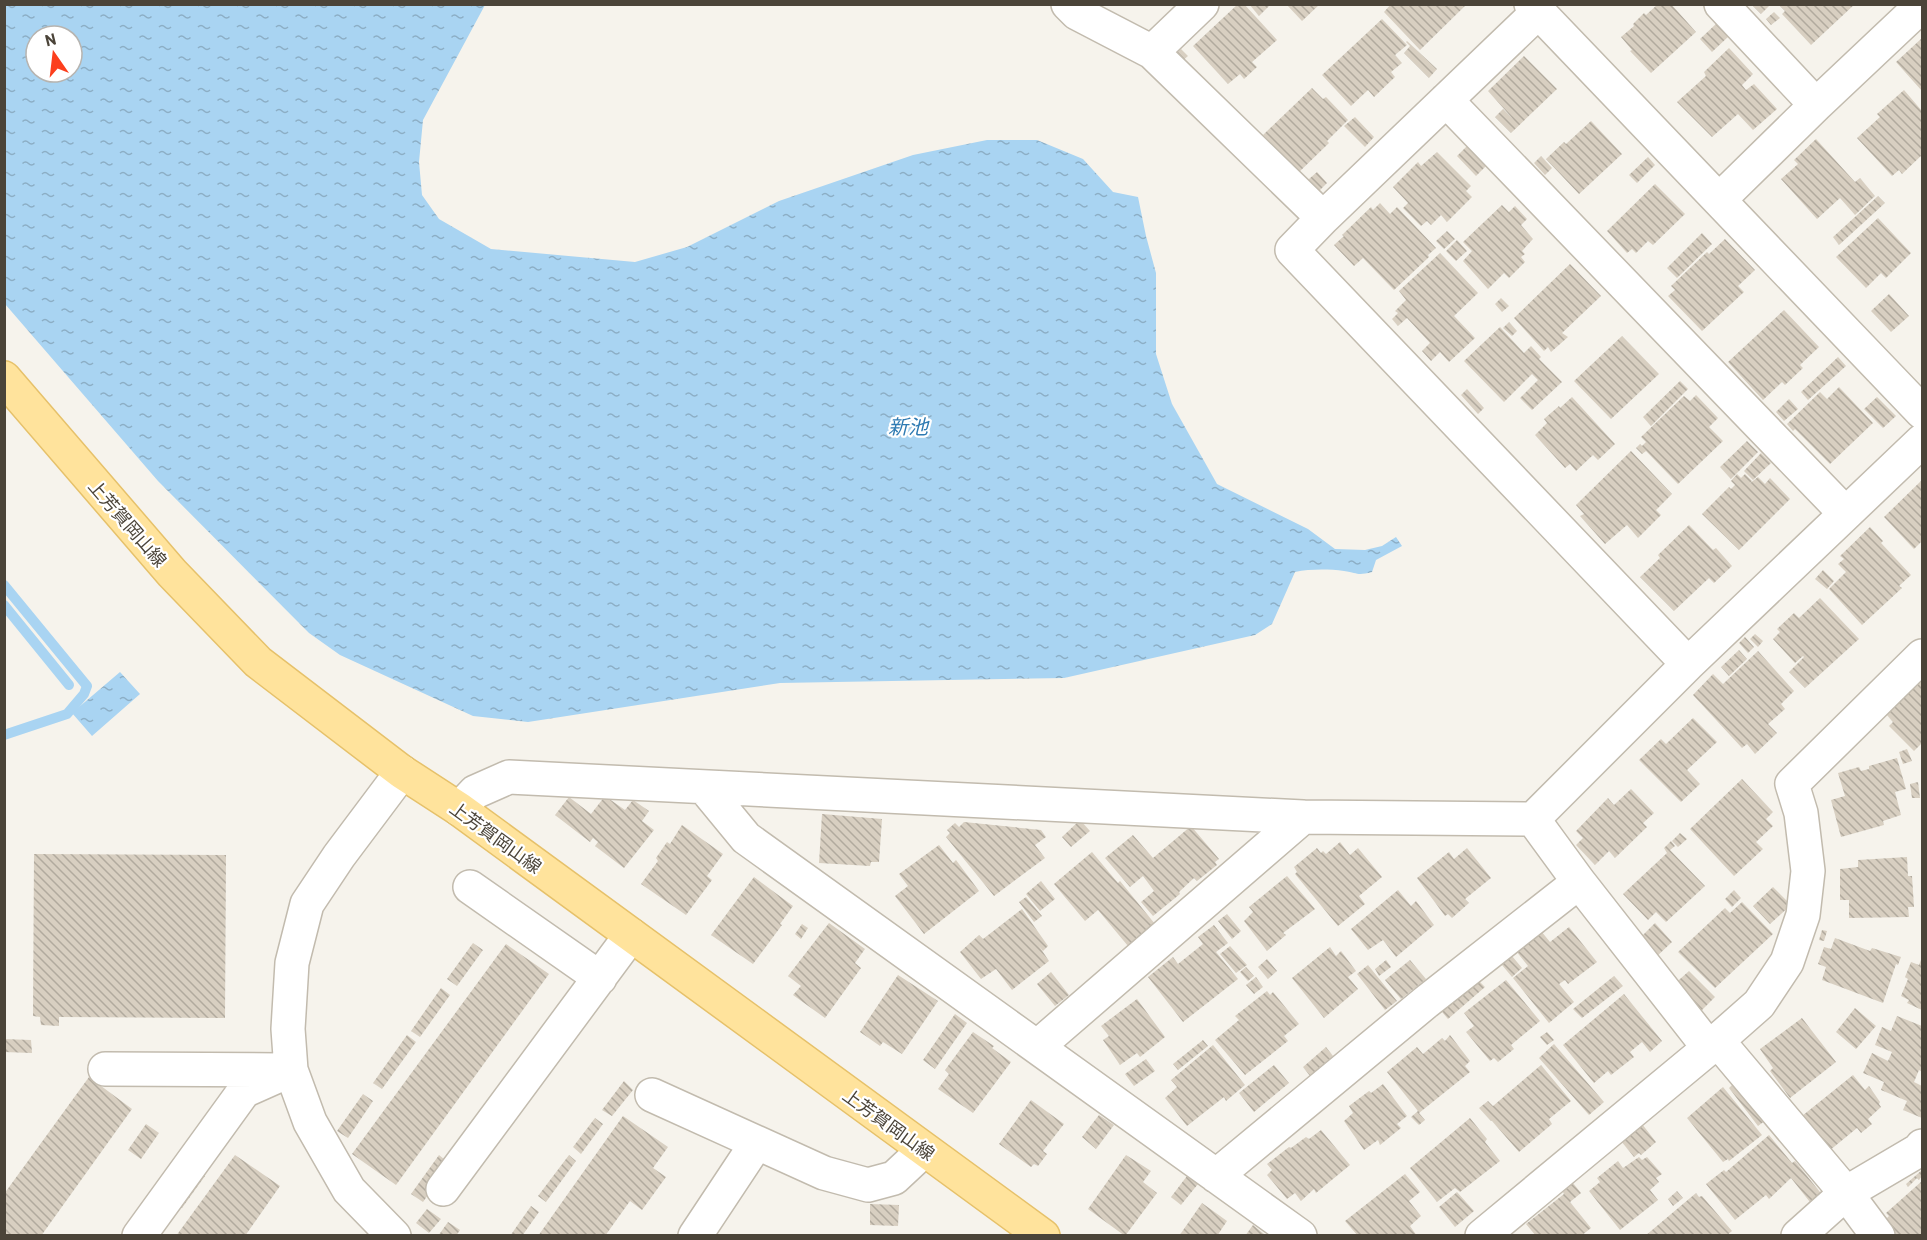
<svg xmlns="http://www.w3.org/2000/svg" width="1927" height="1240" font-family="Barlow,'Noto Sans JP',sans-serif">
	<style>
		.water { fill: url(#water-ripples); fill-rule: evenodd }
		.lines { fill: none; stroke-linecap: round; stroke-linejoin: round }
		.stream { stroke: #a9d4f2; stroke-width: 10 }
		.building { fill: url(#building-back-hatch) }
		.minor-casing { stroke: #c2bbae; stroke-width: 36 }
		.major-casing { stroke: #e6c16a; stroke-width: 36 }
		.minor { stroke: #fff; stroke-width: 33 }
		.major { stroke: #ffe39c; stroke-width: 33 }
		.labels { text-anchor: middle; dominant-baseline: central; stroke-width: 4.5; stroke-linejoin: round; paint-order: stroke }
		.street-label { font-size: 18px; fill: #4b4439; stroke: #fff }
		.water-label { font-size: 20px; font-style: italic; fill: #2e7ab2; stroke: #fff }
	</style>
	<defs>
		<pattern id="water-ripples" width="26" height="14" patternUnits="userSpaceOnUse" patternTransform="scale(1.5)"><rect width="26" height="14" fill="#a9d4f2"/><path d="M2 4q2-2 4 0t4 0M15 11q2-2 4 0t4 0" fill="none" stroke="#8caec5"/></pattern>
		<pattern id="building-back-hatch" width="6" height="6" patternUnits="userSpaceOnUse" patternTransform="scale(1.5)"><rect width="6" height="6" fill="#d8cfc1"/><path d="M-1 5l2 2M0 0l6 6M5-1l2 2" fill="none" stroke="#b1aa9e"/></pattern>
	</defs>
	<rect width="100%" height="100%" fill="#f6f3ec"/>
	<path class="water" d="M4,5h481l-62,115 -4,42 3,33 17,24 52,30 144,13 52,-15 92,-46 134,-46 74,-15h50l46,19 30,33 25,5 8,39 10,37v81l16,50 45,80 91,45 27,20 30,1 17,-4 14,-9 6,9 -26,14 -4,12c-15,4 -14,1 -28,-1 -16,-2 -34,-2 -49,1l-23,52 -17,11 -191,43 -284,5 -252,39 -55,-6 -133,-61 -31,-22 -151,-152 -153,-177zM36,36h36v36h-36z
		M120,672l20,22 -48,42 -20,-23z"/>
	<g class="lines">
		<path class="stream" d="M4,585l83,101 -3,8 -17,20 -63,21
			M4,605l65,80"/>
	</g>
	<path class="building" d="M1238,4h6l33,36 -25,22 5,5 -13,12 -4,-5 -12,10 -35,-38z
		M1249,4h22l-12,12z
		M1286,4h34l-18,17z
		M1391,4h76l-47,46 -36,-38z
		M1658,4h13l25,28 -45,41 -21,-22 2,-1 -11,-13 13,-11 -1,-2 11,-11 2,2z
		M1751,4h20l-10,10z
		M1778,4h77l-44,41 -29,-31 3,-3z
		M1774,12l6,6 -9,7 -5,-6z
		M1382,19l25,26 -12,10 7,8 -11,9 4,5 -21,20 -6,-7 -17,16 -29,-31z
		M1717,23l12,13 -17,16 -12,-13z
		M1922,38v53l-26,-29z
		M1407,41l30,28 -8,9 -25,-25 6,-7 -4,-4z
		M1729,48l24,26 -11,11 4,5 8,-6 23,25 -24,21 -15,-16 -26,23 -35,-35 29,-26 -2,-4z
		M1181,49l7,7 -7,6 -7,-7z
		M1524,56l33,33 -46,44 -16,-16 8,-8 11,11 -26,-29z
		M1312,88l11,11 3,-2 22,23 -21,21 2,2 -34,33 -25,-26 4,-4 -11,-11z
		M1904,90l18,21v44l-20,19 -3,-4 -7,6 -35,-38 23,-21 -3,-3z
		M1355,117l19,20 -9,10 -21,-21z
		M1591,121l31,33 -43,40 -33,-35 18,-17 2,2z
		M1816,139l39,43 5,-4 15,18 -20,19 -15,-17 -23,21 -36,-40 17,-15 -4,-4z
		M1467,146l19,20 -10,10 -19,-20z
		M1437,152l34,34 -5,5 6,6 -25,25 -6,-7 -10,10 -4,-4 -6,5 -18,-18 5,-5 -15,-16 25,-25 3,4z
		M1541,156l11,12 -7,7 -11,-12z
		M1648,157l7,8 -18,18 -8,-8z
		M1317,172l10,11 -15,15 -11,-12z
		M1655,184l30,30 -32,31 -5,-4 -12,12 -4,-4 -5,4 -20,-22z
		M1878,196l7,7 -46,42 -6,-8z
		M1380,203l10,11 7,-7 39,41 -8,7 1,2 -35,33 -31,-32 -9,8 -20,-21 10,-9 -2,-1 29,-28 2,3z
		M1502,205l7,7 6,-6 12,13 -6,6 12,14 -11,12 3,3 -4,3 4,5 -16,16 -5,-5 -16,16 -25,-28 9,-10 -9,-9z
		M1878,218l33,35 -25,25 -5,-5 -15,15 -30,-31z
		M1447,231l8,8 -11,10 -8,-8z
		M1702,233l10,11 -35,34 -10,-10z
		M1725,239l30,31 -17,16 6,6 -42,39 -34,-35 7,-6 -4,-4 36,-34 2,2z
		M1457,240l10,11 -11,10 -10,-10z
		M1440,253l38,40 -24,23 21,22 -26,24 -9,-10 -9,9 -9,-10 8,-8 -23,-25 -9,8 -6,-7 6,-6 -3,-2 11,-11 -7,-9z
		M1570,264l31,32 -39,37 6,4 -17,15 -3,-5 -4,4 -30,-33z
		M1889,294l20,22 -18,16 -20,-21z
		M1501,298l8,8 -7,6 -7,-8z
		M1784,310l35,37 -19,18 3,3 -18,17 -3,-3 -19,18 -35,-38z
		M1509,322l8,9 -5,5 -9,-8z
		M1500,327l24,26 7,-7 10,11 -2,2 23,23 -30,28 -12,-12 18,-18 -6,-6 -28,28 -40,-41z
		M1622,336l37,38 -48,45 -37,-38z
		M1838,357l8,9 -38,34 -7,-8z
		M1680,381l8,8 -37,37 -8,-9z
		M1839,387l34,36 -43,41 -35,-35 -2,2 -6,-7 33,-32 7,7z
		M1467,389l17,19 -6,6 -17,-19z
		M1696,395l22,23 -9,9 14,14 -45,43 -32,-33 -4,3 -6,-6 4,-4 2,2 4,-4 -5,-5 43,-41 6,5z
		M1572,397l43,47 -17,16 -5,-5 -17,16 -6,-7 -5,4 -30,-33 12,-12 -3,-4 15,-13 1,2z
		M1877,397l19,19 -13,12 -19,-19z
		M1789,399l9,10 -14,12 -8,-9z
		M1747,441l11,11 -27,27 -11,-12z
		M1631,451l41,43 -16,16 5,5 -23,23 -11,-13 -22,19 -25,-28 4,-2 -8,-9z
		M1761,453l10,10 -18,17 -9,-9z
		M1737,474l4,4 4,-4 7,7 -3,3 9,-7 7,7 5,-6 20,21 -51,51 -37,-36 27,-27 2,2 4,-4 -4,-4z
		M1922,480v61l-8,8 -30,-32z
		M1689,525l24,25 3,-2 16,18 -18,17 -5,-5 -35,33 -34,-34 20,-19 -2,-3z
		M1870,527l13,14 -2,2 30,32 -12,11 3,2 -40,37 -33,-36 17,-17 -8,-8 6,-5 -4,-3z
		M1823,570l11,11 -7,8 -12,-10z
		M1820,598l39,41 -54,49 -16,-16 15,-15 -1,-1 -8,7 -22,-24 7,-7 -3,-3 17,-16 5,5z
		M1755,634l8,7 -5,6 -8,-8z
		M1745,637l9,10 -6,6 -9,-10z
		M1739,650l8,9 -18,17 -8,-9z
		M1758,651l36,40 -13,13 4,5 -17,15 9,9 -22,21 -8,-10 -5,4 -49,-53 20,-21 10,10z
		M1922,681v62l-8,8 -25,-25 4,-4 -7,-8z
		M1693,718l24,24 -30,28 13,14 -19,18 -42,-42 22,-21 5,5z
		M1907,749l5,12 -9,3 -4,-12z
		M1897,758l9,31 -11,3 6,23 -18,6 1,4 -43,12 -10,-37 14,-4 -7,-23 21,-6 2,4 8,-2v-3z
		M1742,779l31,33 -7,7 7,7 -17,16 7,7 -29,27 -44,-47z
		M1918,782l2,16h-8l-2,-14z
		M1631,789l23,24 -11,10 4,4 -32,31 -6,-7 -14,14 -19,-20 7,-7 -7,-7 32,-33 6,7z
		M605,796l20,14 8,-10 16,11 -7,10 12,9 -30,38 -29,-22 3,-4 -5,-4 -3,4 -35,-27 14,-18 22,17z
		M822,814l60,5 -3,43h-8l-1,4 -51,-3z
		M1080,820l10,11 -19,16 -9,-10z
		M964,822l77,8 5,7 -11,8 10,13 -51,38 -48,-59 4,-4 -3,-3 8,-7 4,4z
		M682,825l41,29 -16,22 5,4 -26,35 -45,-31 17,-23 -2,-3 11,-16 3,2z
		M1191,826l28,33 -4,3 2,3 -20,16 -3,-3 -15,14 1,2 -27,22 -12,-14 13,-11 -11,-15 -13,11 -25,-29 28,-23 20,23z
		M1680,833l7,6 -9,8 -6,-6z
		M1671,841l4,5 -5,4 35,36 -39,36 -10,-10 -8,8 -25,-26 44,-41 -3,-5z
		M1340,842l10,13 8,-7 24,29 -23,19 6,8 -27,22 -43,-52 2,-2 -3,-5 23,-19 4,5 2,-2 3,3z
		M939,845l14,18 3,-3 23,31 -55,43 -29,-38 13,-10 -9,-12z
		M1467,848l24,30 -26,21 4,4 -17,15 -4,-4 -3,2 -28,-38 32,-26 5,7z
		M1092,852l26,31 2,-2 35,43 -27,22 -30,-36 -13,11 -31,-37z
		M34,854l192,1 -1,163 -166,-1v9l-18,-1 -1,-8 -7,-1z
		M1907,857l1,19h4l2,31h-6l1,10 -60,1v-18h-9v-31l18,-2v-7z
		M1287,876l28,33 -32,24 3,2 -19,16 -23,-30 9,-9 -4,-5z
		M754,877l39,29 -13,18 2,1 -29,39 -42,-29z
		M1041,881l14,18 -15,12 -14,-17z
		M1773,887l18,18 -21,19 -17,-18z
		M1398,890l13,16 5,-5 18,24 -38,32 -13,-17 -15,10 -17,-21z
		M1734,890l7,8 -9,9 -7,-8z
		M1026,897l16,19 -8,6 -15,-20z
		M1742,902l31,32 -58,54 -37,-36 47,-44 5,5z
		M1022,909l26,37 -5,5 -4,-5 10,15 -37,29 -16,-21 -15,10 -21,-27 19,-17 4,4z
		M1227,914l14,17 -9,8 -14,-18z
		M829,923l36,26 -10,14 6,5 -36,50 -32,-23 8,-9 -13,-10z
		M1655,923l17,19 -18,17 -17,-18z
		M802,924l6,4 -7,11 -6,-5z
		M1214,925l14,18 -12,9 22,27 -55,43 -35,-45 25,-20 5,7 25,-20 -5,-7z
		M1569,927l28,35 -29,22 -3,-4 -6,4 15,18 -25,21 -36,-45 15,-12 -12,-15 25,-20 9,11z
		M1822,930l5,1 -3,10 -5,-1z
		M1835,938l35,13 2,-3 29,9 -3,8 -2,-1 -13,39 -61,-23 4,-13 -8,-3 6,-17 7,2z
		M473,943l10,7 -26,36 -10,-7z
		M506,944l43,30 -153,211 -44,-31z
		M1230,946l17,19 -11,8 -16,-19z
		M1330,947l6,9 5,-5 15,20 -8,6 10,12 -34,29 -32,-40z
		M1512,956l10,12 -10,9 -10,-12z
		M1922,957v53l-15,-7 2,-3 -8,-4 7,-17 -3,-2 6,-15 8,3z
		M1267,959l10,12 -9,8 -10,-12z
		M1386,960l5,7 -12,9 -4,-7z
		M1410,960l16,19 -25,20 -16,-19z
		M1368,965l29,36 -12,9 -28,-36z
		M1246,967l8,9 -6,5 -8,-9z
		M1689,971l26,26 -18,18 -26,-28z
		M1051,972l18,23 -14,11 -18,-22z
		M898,975l40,26 -36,53 -19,-12 -3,4 -20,-14z
		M1614,976l9,10 -41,32 -9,-9z
		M1256,977l7,10 -9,7 -8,-9z
		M1506,980l34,41 -29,24 3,4 -16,13 -4,-4 -4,3 -24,-29 8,-6 -10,-13z
		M1479,981l6,6 -37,32 -6,-7z
		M441,988l9,7 -30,42 -9,-6z
		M1267,991l3,4 3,-3 26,32 -15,12 4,5 -43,34 -30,-35 24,-20 -4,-4z
		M1624,994l38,47 -12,11 -8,-10 -12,10 4,5 -23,18 -3,-4 -14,12 -31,-38z
		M1137,999l28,38 -25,20 -3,-4 -17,12 -17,-25 6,-4 -8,-10z
		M1855,1008l21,18 -20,23 -20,-17z
		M955,1014l12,9 -32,46 -12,-9z
		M1897,1016l25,10v46l-3,-2 -5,12 8,4v32l-19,-8 4,-9 -26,-11 3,-8 -21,-9 9,-20 16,8 4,-9 -17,-7 7,-18 9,4z
		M1802,1018l34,44 -46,36 -20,-27 3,-3 -13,-19z
		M973,1032l21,14 -2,2 19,14 -38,51 -35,-24 11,-15 -4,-4z
		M1547,1032l7,8 -7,5 -7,-8z
		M407,1035l9,7 -34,47 -9,-6z
		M1450,1035l20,26 -5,5 5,6 -51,41 6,7 -6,5 -8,-8 7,-6 -31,-39 30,-25 6,7 19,-16 3,3z
		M4,1039l27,1 1,13 -28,-1z
		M1203,1040l5,6 -30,24 -5,-6z
		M1554,1044l50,58 -15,13 -50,-57z
		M1213,1045l32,40 -19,16 -2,-4 -37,29 -22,-28 12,-11 -6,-7z
		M1326,1047l7,9 -23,20 -7,-9z
		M1146,1059l9,12 -21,15 -9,-12z
		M1274,1065l15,18 -35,29 -15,-19z
		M1541,1065l30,36 -22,18 3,5 -33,28 -27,-31h-1l-12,-13 9,-7 5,5z
		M1853,1075l12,15 4,-4 11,16 -1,2 2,3 -13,12 4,5 -11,9 -4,-5 -28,23 -27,-35z
		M89,1077l43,32 -91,127h-35l-2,-42z
		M624,1081l9,9 -21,26 -10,-6z
		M1735,1082l31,38 -8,6 -29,-38z
		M1383,1084l24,32 -10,8 4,4 -21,17 -2,-5 -14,10 -20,-29 9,-8 -4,-7 20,-15 2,2z
		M1723,1087l39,48 -33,26 -1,-2 -5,3 -36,-44z
		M363,1094l10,7 -25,37 -11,-7z
		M1031,1100l33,24 -21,27 4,3 -9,12 -4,-2 -3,3 -32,-23z
		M1099,1115l15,10 -18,24 -14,-12z
		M623,1116l45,31 -15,21 13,9 -24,33 -12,-9 -25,35h-67z
		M595,1118l8,6 -22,30 -8,-7z
		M1470,1118l17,21 -2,3 15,19 -40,31 -5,-4 -18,14 -27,-34z
		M146,1124l13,9 -18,26 -13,-9z
		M1642,1124l14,18 -15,13 -2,-2 -5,4 -13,-16z
		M1321,1130l29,35 -34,28 -2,-4 -13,12 -6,-8 -8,6 -20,-24 5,-5 -5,-6 22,-17 2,1 15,-11 3,2z
		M1769,1135l23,28 3,-2 33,41 -11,9 -26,-33 -22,21 -3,-4 -31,25 -29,-36 18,-14 2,2z
		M235,1155l45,31 -35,50h-69z
		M439,1155l11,9 -27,38 -12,-8z
		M569,1155l7,6 -30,41 -8,-6z
		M1126,1155l25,16 -8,11 14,11 -32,43 -37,-27z
		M1639,1157l3,3 5,-3 15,17 -6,4 3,4 -9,8 8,10 -38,30 -31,-39 11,-9 -3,-4 21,-17 5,7z
		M195,1170l10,6 -23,32 -11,-7z
		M1922,1170v6l-3,4 -2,-2 -9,9 -2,-3z
		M1405,1174l15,18 -11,9 12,15 -11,10 7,10h-59l-13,-15z
		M1187,1176l11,8 -17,21 -10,-8z
		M1922,1181v55h-24l-13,-16 4,-4 -3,-3z
		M1573,1183l8,10 -11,9 21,26 -10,8h-45l-10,-12 38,-30 -1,-2z
		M1677,1191l6,7 -10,8 -5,-7z
		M1457,1192l17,19 -19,16 -16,-20z
		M1696,1193l3,4 3,-1 30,35 -6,5h-81z
		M1202,1203l25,18 -10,15h-38z
		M870,1204l29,1 -1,21 -28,-1z
		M531,1206l8,6 -17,24h-12z
		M427,1209l14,10 -12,14 -13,-10z
		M448,1222l12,8 -4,6h-18z
		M1253,1225l11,9 -1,2h-18z"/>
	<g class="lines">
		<g class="minor-casing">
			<path id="minor" d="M1068,4l9,9 75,39 171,166
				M1531,4l391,408
				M1721,4l95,101
				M1538,12l-215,206 -31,32 396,414
				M1152,52l50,-48
				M1446,100l399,413
				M1719,200l97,-95 106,-100
				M704,787l42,51 554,398
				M459,809l16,-17 34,-15 794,40 230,2 155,-155 234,-223
				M1533,819l46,63 130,166
				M470,887l130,91
				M1717,1040l129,153 32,43
				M1037,1047l266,-230
				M105,1069l175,1
				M652,1095l172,78 44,12 26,-7 30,-28
				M1216,1176l210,-174 153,-120
				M443,1189l188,-254
				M139,1236l105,-145 47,-21
				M394,1236l-45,-46 -39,-68 -19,-52 -3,-41 4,-66 15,-59 32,-48 63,-84
				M695,1236l61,-92
				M1482,1236l227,-188 50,-44 28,-42 16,-47 5,-44 -7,-58 -9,-29 130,-128
				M1798,1236l48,-43 73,-43 3,-4"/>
		</g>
		<g class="major-casing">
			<path id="major" d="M4,378l168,195 86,89 144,110 57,37 584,427"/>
		</g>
		<use href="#minor" class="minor"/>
		<use href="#major" class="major"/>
	</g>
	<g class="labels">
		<g class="street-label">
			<text transform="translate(128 523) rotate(49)">上芳賀岡山線</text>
			<text transform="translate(496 837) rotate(36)">上芳賀岡山線</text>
			<text transform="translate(889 1124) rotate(36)">上芳賀岡山線</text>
		</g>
		<g class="water-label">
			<text x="908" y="426">新池</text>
		</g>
	</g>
	<rect width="1927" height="1240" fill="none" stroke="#4b4439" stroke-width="12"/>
	<g transform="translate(54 54) rotate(346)"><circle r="28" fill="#ffffff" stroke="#b7b4b0" stroke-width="1.5"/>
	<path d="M0-4.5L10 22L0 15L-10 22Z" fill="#fc3f1d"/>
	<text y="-9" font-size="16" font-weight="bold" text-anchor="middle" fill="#4b4439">N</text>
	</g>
</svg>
